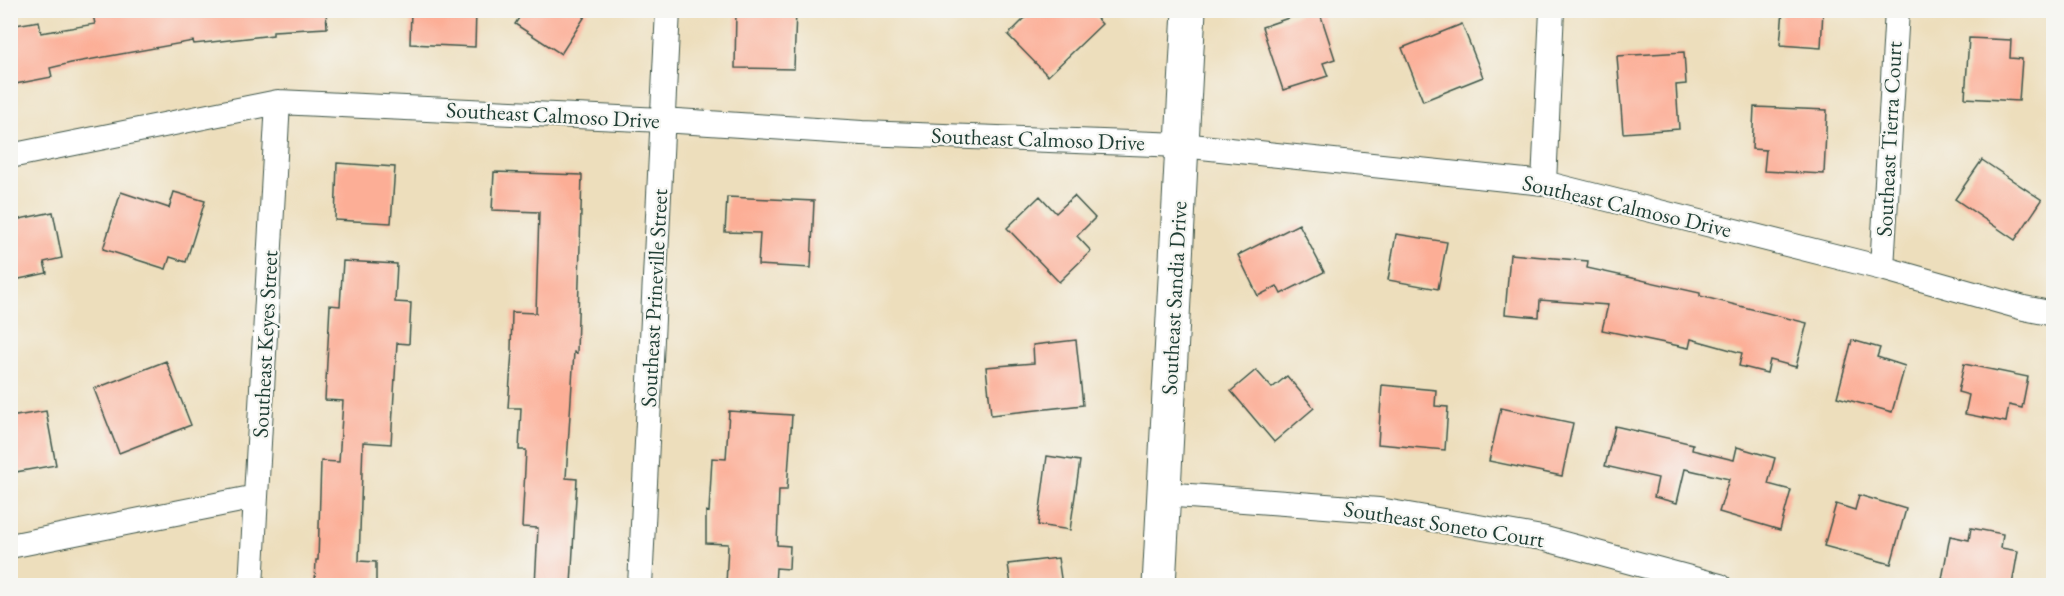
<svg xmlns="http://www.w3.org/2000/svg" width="2064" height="596" font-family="'EB Garamond',serif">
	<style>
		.building { fill: #fcae96 }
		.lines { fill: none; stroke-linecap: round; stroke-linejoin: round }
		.street-casing { stroke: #3e5548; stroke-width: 26 }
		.secondary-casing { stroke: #3e5548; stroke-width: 35 }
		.street { stroke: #fff; stroke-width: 24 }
		.secondary { stroke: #fff; stroke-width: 33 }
		.labels { text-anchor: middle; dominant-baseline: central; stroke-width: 4.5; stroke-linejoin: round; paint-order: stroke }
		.street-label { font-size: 22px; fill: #1f3d34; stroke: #f6f6f2 }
	</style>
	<rect width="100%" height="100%" fill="#f6f6f2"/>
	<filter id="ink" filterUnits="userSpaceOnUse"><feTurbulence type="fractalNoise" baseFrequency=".0167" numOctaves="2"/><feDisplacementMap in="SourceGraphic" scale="12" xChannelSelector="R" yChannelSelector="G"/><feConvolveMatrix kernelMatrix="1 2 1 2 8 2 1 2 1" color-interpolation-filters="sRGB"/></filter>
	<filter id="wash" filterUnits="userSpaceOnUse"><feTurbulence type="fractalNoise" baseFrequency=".008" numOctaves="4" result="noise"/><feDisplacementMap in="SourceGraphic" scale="24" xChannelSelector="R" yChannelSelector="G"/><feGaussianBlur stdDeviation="1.35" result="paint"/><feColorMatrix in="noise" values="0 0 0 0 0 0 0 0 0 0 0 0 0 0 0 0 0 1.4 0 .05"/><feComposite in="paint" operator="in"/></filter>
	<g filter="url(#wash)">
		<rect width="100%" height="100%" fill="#eddebc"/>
		<g id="blocks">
			<path class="building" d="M92,10h234l1,18 -54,3v4l-79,9 -1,-3 -122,22 -21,5 2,9 -42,8v-59l29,-5 2,12 54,-9z
				M411,10h65l-1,37 -65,-3z
				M524,10h65l-28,44 -46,-30z
				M736,10h60l-2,59 -59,-1z
				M1033,10h56l13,14 -54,52 -40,-41z
				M1312,10h7l16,49 -12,4 5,13 -45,14 -21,-63z
				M1783,10h40l-2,38 -41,-3z
				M1462,24l21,53 -60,24 -21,-53z
				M1969,38l42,2 -1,18 12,1 -3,42 -54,-3z
				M1684,52l2,32 -10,1 3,44 -56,4 -6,-77z
				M1754,107l73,3 -3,64 -60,-3 2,-21 -14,-1z
				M1982,160l60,40 -27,40 -60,-41z
				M337,163l58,4 -4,56 -56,-3z
				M494,172l88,3 -5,178 -3,-1 -8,126 11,1 -6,106h-36l3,-57 -16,-1 4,-77h-7l2,-42h-13l4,-57 -1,-1 1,-38 24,1 3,-101 -47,-2z
				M121,192l48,16 5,-16 31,9 -19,61 -16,-5 -4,12 -63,-20z
				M1040,196l16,17 18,-17 21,22 -18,18 14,15 -32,31 -52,-54z
				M727,197l87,4 -3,67 -53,-3 2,-32 -35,-1z
				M53,212l9,46 -18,4 3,11 -37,8v-60z
				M1299,224l25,48 -43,22 -4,-8 -19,10 -20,-41z
				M1396,234l51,8 -9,47 -50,-9z
				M1510,254l78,7 -1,7 113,25v3l107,27 -11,44 -26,-7 -3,13 -28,-7 3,-13 -51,-14 -2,9 -87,-18 6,-25 -68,-5 -1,17 -34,-3z
				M343,261l54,3 -2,38 16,1 -2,41 -12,-1 -6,101 -28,-2 -4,119 17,1v23h-57l1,-2h-5l1,-23h2l3,-99 18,1 4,-61 -18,-1 5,-95 10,1z
				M1076,340l7,65 -92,10 -5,-48 48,-4 -1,-18z
				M1852,340l28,8 -3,9 28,9 -13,46 -55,-15z
				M166,361l25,64 -72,28 -25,-64z
				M1964,364l64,13 -6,31 -13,-3 -3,17 -41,-8 4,-19 -11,-3z
				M1256,370l16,18 15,-12 27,32 -40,34 -43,-51z
				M1382,385l54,5 -1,16 13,1 -3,43 -67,-6z
				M1501,408l72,15 -11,53 -73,-15z
				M46,411l10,54 -46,8v-56z
				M729,411l63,4 -5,75h-8l-2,55 13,1 -1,23 -13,-1 -1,17h-49l2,-41 -22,-1v-32l3,1 3,-54 14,1z
				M1615,426l78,18 -1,6 42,10 3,-13 38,11 -7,26 23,6 -11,40 -61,-18 10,-33 -44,-10 -8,34 -23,-6 4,-19 -53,-12z
				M1047,456l33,5 -10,69 -32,-5z
				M1859,495l47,14 -15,55 -67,-18 12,-42 19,6z
				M1971,528l32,6 -2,14 17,3 -6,34h-34l-36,-6 8,-43 19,4z
				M1058,558l4,27h-51l-3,-21z"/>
		</g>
	</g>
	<g filter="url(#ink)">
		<use href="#blocks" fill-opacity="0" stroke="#3e5548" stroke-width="1.5"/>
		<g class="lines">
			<g class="street-casing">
				<path id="street" d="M10,156l268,-54 384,18 200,13 320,12 362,38 338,85 142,40 30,6
					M1544,183l8,-173
					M1882,268l15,-258
					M1163,494l216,16 163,28 178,48
					M10,546l246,-49
					M251,586l27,-484
					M640,586l28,-576"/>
			</g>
			<g class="secondary-casing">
				<path id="secondary" d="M1159,586l30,-576"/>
			</g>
			<use href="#street" class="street"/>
			<use href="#secondary" class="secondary"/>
		</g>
	</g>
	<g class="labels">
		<g class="street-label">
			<text transform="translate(553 115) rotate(3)">Southeast Calmoso Drive</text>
			<text transform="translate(1038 139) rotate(2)">Southeast Calmoso Drive</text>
			<text transform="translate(1889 139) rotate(-87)">Southeast Tierra Court</text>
			<text transform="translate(1627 206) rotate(13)">Southeast Calmoso Drive</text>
			<text transform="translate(654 298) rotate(-87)">Southeast Prineville Street</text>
			<text transform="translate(1174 298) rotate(-87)">Southeast Sandia Drive</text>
			<text transform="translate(265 344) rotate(-87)">Southeast Keyes Street</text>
			<text transform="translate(1444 524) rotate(9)">Southeast Soneto Court</text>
		</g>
	</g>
	<rect width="2064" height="596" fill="none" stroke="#f6f6f2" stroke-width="36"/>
</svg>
